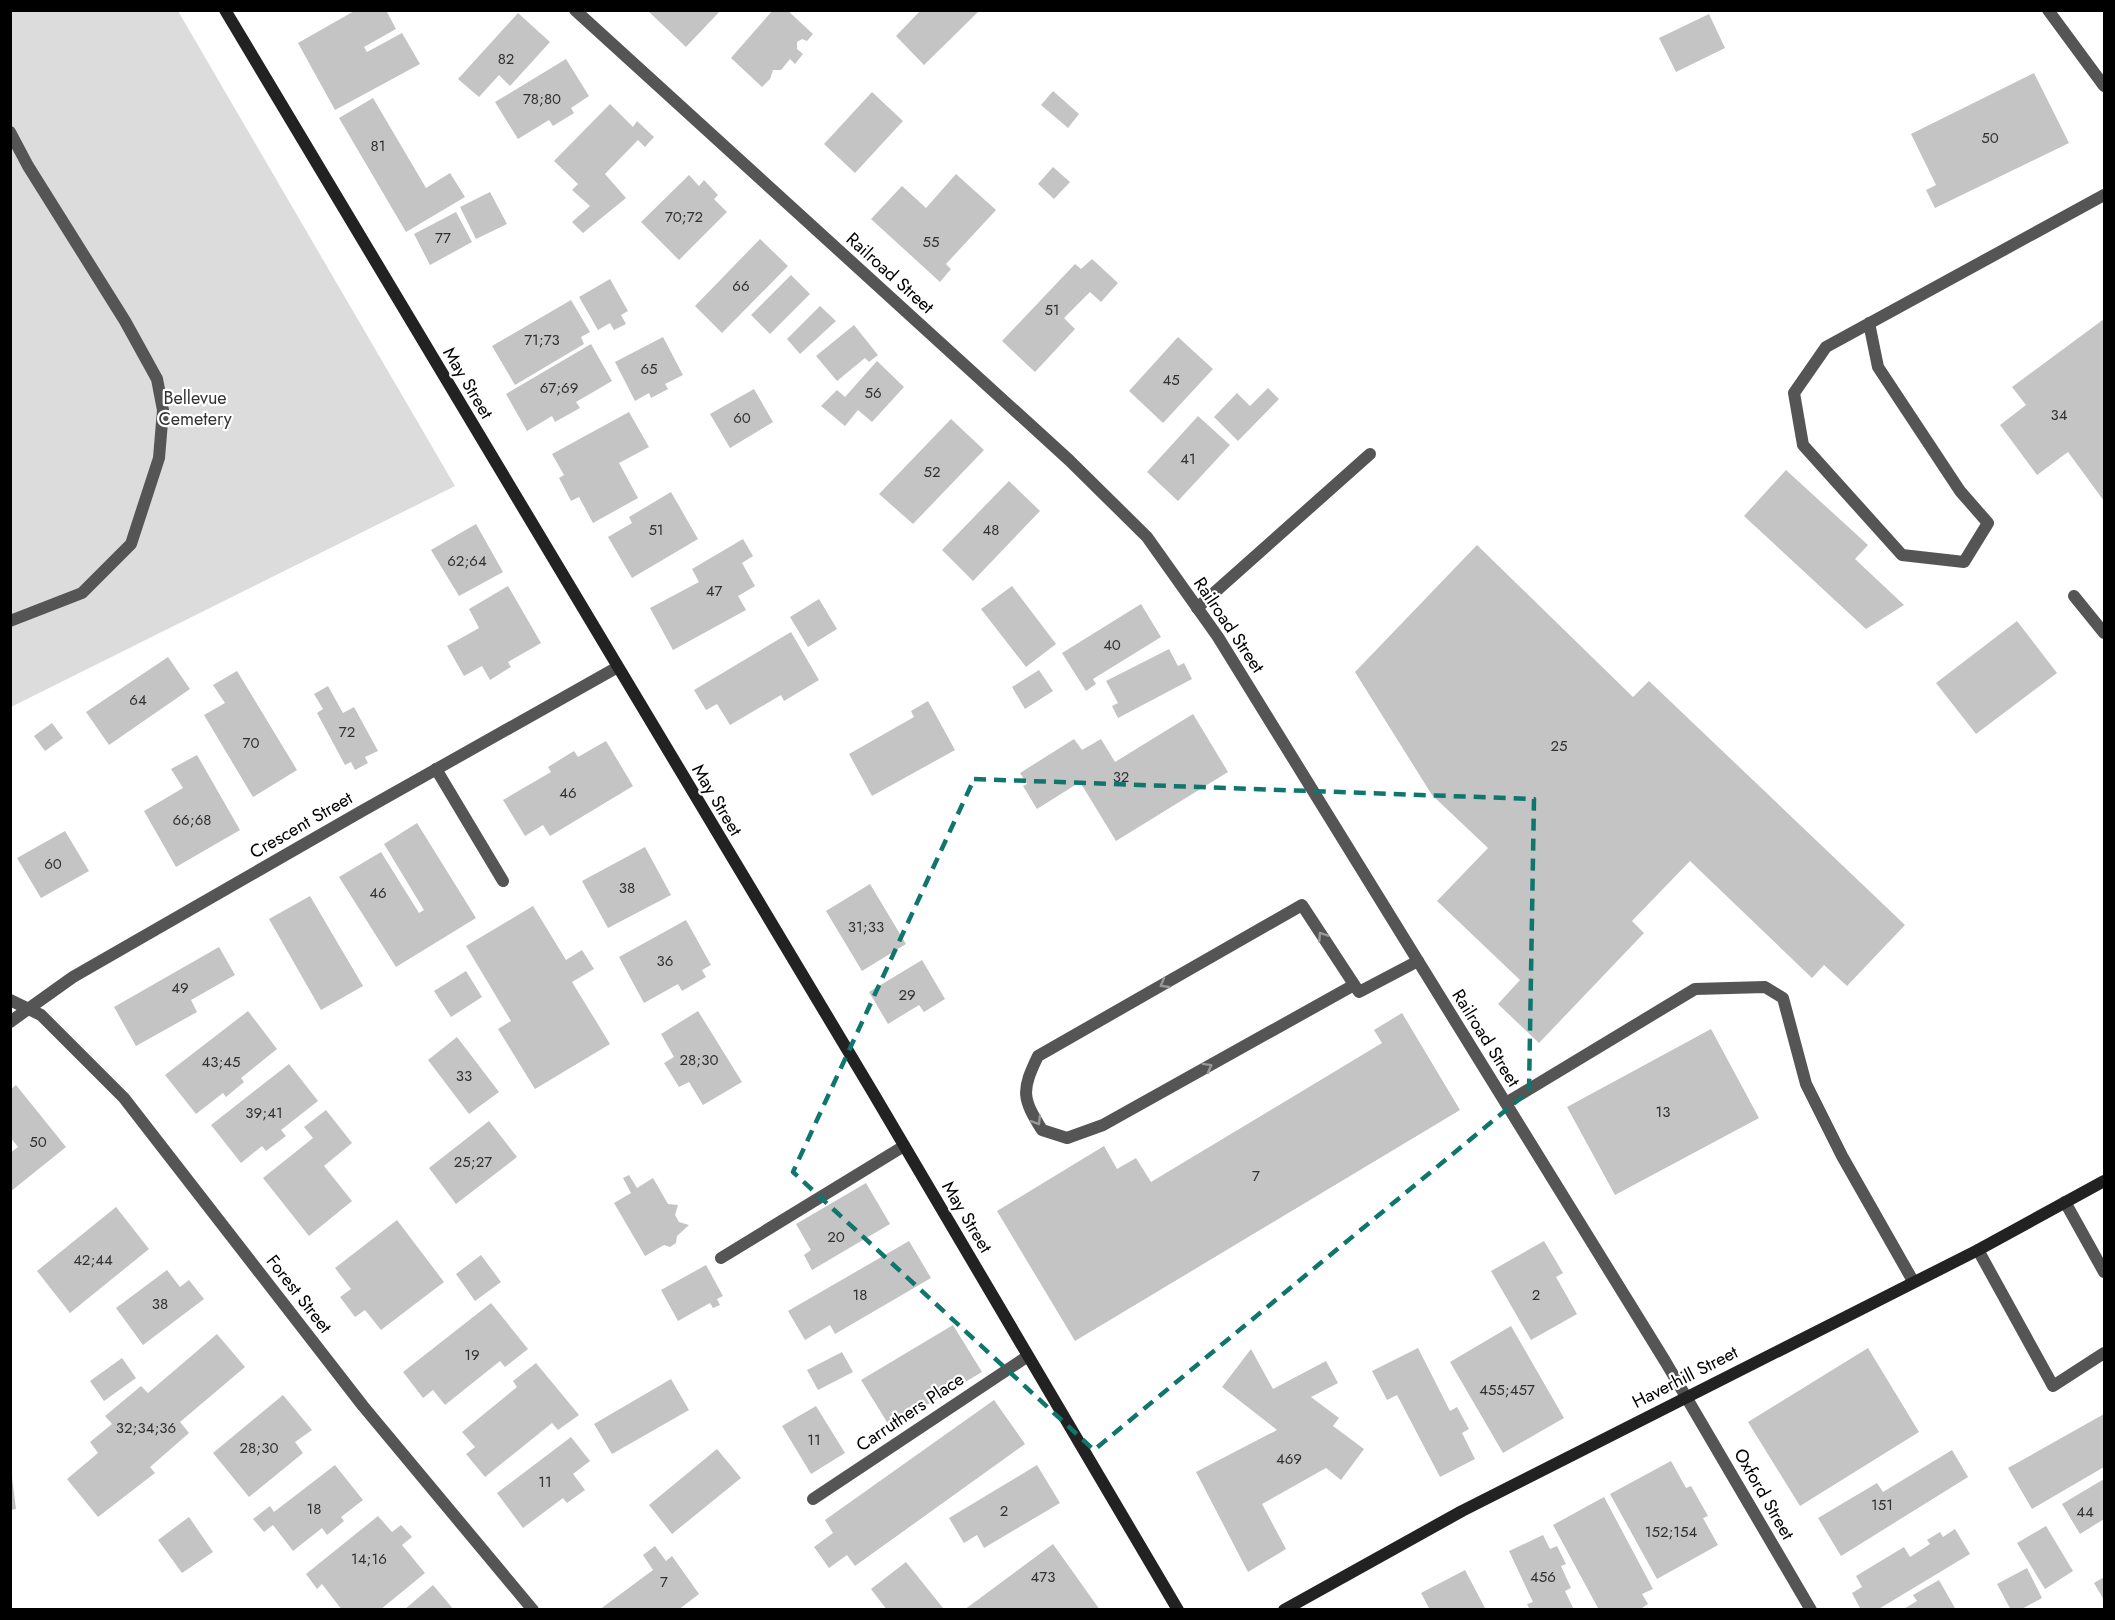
<svg xmlns="http://www.w3.org/2000/svg" width="2115" height="1620" font-family="Jost,sans-serif">
	<style>
		.green { fill: #dcdcdc }
		.building { fill: #c4c4c4 }
		.lines { fill: none; stroke-linecap: round; stroke-linejoin: round }
		.lane { stroke: #555; stroke-width: 12 }
		.street { stroke: #555; stroke-width: 12 }
		.secondary { stroke: #222; stroke-width: 12 }
		.oneway { stroke: #999 }
		.marked { fill: none; stroke: #0f766e; stroke-width: 4.5; stroke-dasharray: 12 8; stroke-linejoin: round }
		.labels { text-anchor: middle; dominant-baseline: central; stroke-width: 4.5; stroke-linejoin: round; paint-order: stroke }
		.number-label { font-size: 15px; fill: #313131 }
		.street-label { font-size: 18px; fill: #000; stroke: #fff }
		.park-label { font-size: 18px; fill: #333; stroke: #fff }
	</style>
	<rect width="100%" height="100%" fill="#fff"/>
	<path class="green" d="M11,11h167l277,475 -444,221z"/>
	<path class="building" d="M356,10h30l10,19 -32,18 3,5 35,-19 18,31 -85,46 -37,-67z
		M647,10h74l-35,37z
		M773,10h14l26,24 -6,7 -5,-2 -5,3v7l6,5 -8,10 -5,-5 -9,11h-8l-3,9 -8,8 -31,-29z
		M921,10h55l2,2 -54,53 -28,-29z
		M518,13l32,29 -40,44 -11,-11 -20,22 -21,-18z
		M1709,14l16,34 -49,24 -17,-34z
		M566,59l23,37 -18,12 3,5 -21,13 -4,-6 -31,19 -23,-37z
		M2034,73l35,70 -134,65 -9,-18 10,-5 -25,-51z
		M1053,91l26,23 -11,14 -27,-23z
		M872,92l31,29 -48,52 -31,-29z
		M373,98l53,90 24,-15 15,24 -59,35 -67,-114z
		M610,104l23,23 4,-6 17,16 -9,10 -7,-7 -33,34 21,24 -43,35 -11,-11 18,-16 -18,-16 6,-6 -24,-23z
		M1053,167l17,15 -16,17 -16,-15z
		M956,174l40,36 -50,54 5,5 -11,13 -69,-63 31,-33 24,22z
		M689,175l10,11 5,-6 14,15 -4,4 13,13 -48,48 -38,-38z
		M490,192l17,32 -31,15 -16,-32z
		M456,212l16,30 -42,23 -16,-31z
		M760,239l28,27 -66,67 -27,-27z
		M1092,259l26,24 -17,19 -11,-10 -26,26 11,11 -40,43 -33,-31 73,-77 6,5z
		M791,275l19,19 -40,40 -19,-19z
		M610,279l18,32 -7,4 5,9 -12,6 -4,-7 -12,7 -19,-33z
		M571,300l19,32 -9,5 3,7 -69,41 -23,-39z
		M820,306l16,15 -36,33 -13,-15z
		M2104,319v182l-36,-49 -31,23 -37,-50 26,-20 -14,-18z
		M854,325l24,30 -9,7 -4,-4 -28,23 -21,-25z
		M663,337l20,38 -18,9 3,5 -17,9 -2,-5 -14,8 -20,-39z
		M1178,337l35,32 -50,54 -34,-32z
		M591,344l21,37 -36,21 4,6 -25,14 -3,-6 -25,15 -21,-37z
		M877,361l27,26 -32,35 -14,-12 -13,16 -24,-20 16,-16 8,7z
		M1268,388l11,11 -41,42 -24,-24 23,-24 13,13z
		M754,389l19,33 -43,26 -20,-34z
		M629,412l20,35 -30,16 19,35 -45,25 -14,-26 -8,4 -12,-23 5,-3 -12,-21z
		M1198,416l32,29 -52,56 -31,-29z
		M951,419l33,31 -71,74 -34,-30z
		M1786,470l82,75 -13,14 49,46 -38,24 -122,-113z
		M1009,481l31,30 -67,70 -31,-31z
		M671,492l27,47 -66,39 -24,-41 24,-14 -3,-6z
		M476,524l27,48 -44,24 -28,-46z
		M743,539l10,17 -11,7 13,23 -17,10 8,14 -73,40 -23,-42 49,-26 -7,-13z
		M1477,545l156,152 16,-16 256,244 -58,61 -23,-21 -12,13 -122,-117 -58,60 12,12 -105,110 -41,-39 22,-24 -83,-79 51,-53 -56,-53 -77,-123z
		M508,586l33,57 -33,19 3,5 -21,13 -8,-14 -18,10 -17,-30 32,-18 -10,-19z
		M1012,586l44,58 -30,23 -45,-58z
		M819,599l18,30 -29,18 -18,-30z
		M1141,604l20,33 -68,42 3,5 -10,7 -24,-38z
		M2017,621l40,52 -81,61 -40,-51z
		M791,632l28,48 -35,21 -3,-6 -51,30 -13,-21 -11,6 -12,-20z
		M1169,649l9,17 6,-3 8,16 -74,39 -6,-12 6,-3 -12,-22z
		M168,657l22,32 -81,56 -23,-33z
		M1039,670l14,21 -28,18 -13,-22z
		M237,671l60,99 -44,27 -49,-82 21,-12 -12,-18z
		M328,686l15,27 11,-6 24,44 -13,6 3,6 -13,7 -4,-8 -6,3 -28,-52 6,-4 -9,-15z
		M928,701l27,49 -83,46 -23,-42 65,-37 -3,-6z
		M1193,714l35,58 -112,69 -36,-59 -43,27 -14,-23 4,-2 -7,-11 54,-34 8,11 19,-11 14,23z
		M52,723l11,15 -18,13 -11,-15z
		M606,741l27,45 -83,50 -7,-11 -18,11 -22,-36 48,-28 -3,-5 26,-16 4,6z
		M197,755l43,75 -64,37 -32,-56 39,-23 -12,-19z
		M417,823l59,95 -80,49 -57,-90 42,-25 38,61 5,-3 -40,-66z
		M65,831l24,40 -48,27 -24,-40z
		M645,847l26,48 -63,33 -26,-47z
		M870,884l36,60 -44,27 -36,-60z
		M310,896l53,90 -42,24 -52,-91z
		M533,906l33,54 16,-10 12,19 -22,13 38,62 -75,45 -37,-60 13,-8 -45,-75z
		M686,920l25,45 -9,5 4,7 -24,14 -4,-7 -34,19 -25,-46z
		M219,947l16,28 -44,25 6,12 -61,34 -22,-39z
		M922,960l23,39 -21,13 -5,-7 -31,19 -19,-32z
		M466,971l16,26 -31,20 -17,-26z
		M248,1011l29,38 -36,29 3,4 -18,15 -3,-4 -27,21 -31,-39z
		M698,1011l44,71 -39,23 -14,-23 -10,5 -15,-24 10,-6 -13,-23z
		M1402,1013l58,97 -385,231 -78,-130 107,-65 13,23 19,-11 15,24 231,-139 -8,-13z
		M1711,1029l48,89 -144,77 -48,-88z
		M457,1037l42,55 -30,22 -41,-54z
		M289,1064l29,37 -37,29 5,6 -20,15 -4,-5 -21,17 -30,-38z
		M16,1085l50,62 -56,45v-39l8,-6 -8,-10v-47z
		M326,1110l26,33 -28,23 28,35 -43,35 -46,-58 50,-40 -9,-11z
		M489,1121l28,36 -61,47 -27,-36z
		M629,1175l8,13 16,-10 15,26 10,1 -3,10 4,7 10,3 -12,11 -1,7 -6,4 -6,-2 -19,11 -31,-53 17,-10 -8,-15z
		M866,1183l24,41 -78,46 -8,-15 7,-5 -15,-26z
		M116,1207l33,42 -79,64 -33,-42z
		M397,1220l47,62 -63,48 -16,-20 -10,7 -15,-20 11,-8 -16,-21z
		M909,1241l22,37 -96,56 -5,-9 -25,15 -17,-29z
		M1544,1241l19,32 -7,4 21,37 -46,26 -40,-69z
		M481,1255l20,27 -26,19 -19,-27z
		M706,1265l17,31 -6,3 3,6 -7,3 -3,-5 -32,18 -17,-31z
		M167,1270l13,17 9,-7 15,19 -61,46 -27,-37z
		M491,1303l37,46 -23,18 -5,-6 -55,44 -12,-15 -10,8 -20,-26z
		M953,1325l29,47 -92,55 -29,-47z
		M1511,1326l53,92 -61,35 -53,-91z
		M217,1334l28,33 -65,55 9,11 -39,34 5,6 -57,44 -31,-38 31,-26 -8,-11 22,-18 -7,-8 36,-30 7,7z
		M1418,1348l32,63 7,-4 12,22 -7,4 13,26 -35,18 -43,-82 -10,5 -15,-29z
		M1868,1348l51,84 -119,74 -52,-84z
		M1251,1349l22,40 53,-28 12,22 -27,14 28,21 -6,8 31,23 -23,31 -15,-12 -64,36 24,45 -38,23 -52,-100 81,-42 -55,-43z
		M842,1352l11,20 -35,18 -11,-20z
		M122,1358l14,20 -32,23 -14,-20z
		M536,1363l43,52 -21,15 -6,-7 -67,54 -19,-23 9,-7 -13,-15 55,-45 -4,-6z
		M671,1379l18,31 -77,44 -18,-30z
		M283,1395l29,35 -17,12 8,11 -54,44 -36,-44z
		M994,1400l31,44 -170,122 -8,-11 -18,13 -15,-21 19,-14 -8,-13z
		M816,1406l29,47 -34,21 -29,-48z
		M2104,1414v53l-72,42 -24,-41z
		M571,1437l19,24 -17,13 12,16 -18,13 -4,-5 -40,30 -26,-35z
		M717,1449l24,29 -69,56 -23,-29z
		M1952,1450l16,27 -127,79 -23,-38 59,-35 6,9z
		M1671,1461l15,27 5,-2 17,30 -5,2 15,27 -61,34 -47,-85z
		M335,1465l28,35 -22,17 3,4 -17,14 -5,-7 -29,23 -20,-26 -9,7 -11,-13 17,-13 4,6z
		M1037,1465l23,38 -76,45 -7,-13 -13,8 -15,-25z
		M12,1477l4,32 -6,1v-32z
		M2104,1479v40l-24,15 -18,-30z
		M1604,1497l49,92 -11,5 6,10 -9,6h-40l-46,-85z
		M378,1516l14,16 9,-7 11,12 -10,8 23,28 -45,37h-38l-20,-26 -5,5 -11,-15z
		M189,1517l24,35 -31,21 -24,-33z
		M2046,1526l27,45 -28,18 -28,-46z
		M1955,1529l15,25 -93,56h-16l-9,-17 10,-6 -6,-11 48,-29 6,10 20,-13 -3,-4 13,-8 3,5z
		M1543,1535l7,14 7,-3 9,18 -5,2 10,22 -6,3 9,19h-44l-3,-6 6,-2 -24,-51z
		M1053,1544l47,66h-136z
		M655,1546l11,15 6,-5 27,38 -21,16h-79l54,-40 -10,-15z
		M906,1562l37,46 -1,2h-55l-16,-21z
		M2027,1568l15,30 -22,12h-9l-14,-26z
		M1465,1570l21,40h-56l-9,-17z
		M2104,1577v23l-10,-17z
		M1939,1580l17,30h-54l15,-9 -4,-6z
		M433,1585l21,25h-50z"/>
	<g class="lines">
		<path class="lane" d="M10,132l18,34 97,155 32,58 6,31 -4,48 -28,86 -49,49 -72,28
			M1869,323l9,44 82,124 28,32 -24,39 -62,-7 -99,-110 -9,-52 32,-46 278,-152
			M2074,596l30,37
			M1197,608l173,-154
			M436,769l67,112
			M1354,985l-251,140 -36,13 -25,-8c-20,-32 -21,-39 -4,-74l264,-151 57,87 59,-31
			M1506,1103l189,-114 70,-2 18,11 23,86 36,72 71,125
			M1978,1250l75,136 51,-33
			M813,1499l215,-143"/>
		<path class="street" d="M575,10l494,450 78,77 71,100 447,724 146,249
			M2048,10l56,76
			M10,1000l31,15 83,83 239,308 170,204
			M10,1022l63,-45 289,-166 254,-143
			M2065,1202l39,70
			M721,1258l183,-112"/>
		<path class="secondary" d="M225,10l647,1081 306,519
			M1284,1610l178,-99 516,-261 126,-69"/>
	</g>
	<defs><path id="oneway-chevron" d="M-2-3.5L2.5 0L-2 3.5" fill="none" stroke-width="1.6" stroke-linecap="round" stroke-linejoin="round" transform="scale(1.5)"/></defs>
	<g class="oneway">
		<use href="#oneway-chevron" transform="translate(1322 936) rotate(-123)"/>
		<use href="#oneway-chevron" transform="translate(1164 984) rotate(150)"/>
		<use href="#oneway-chevron" transform="translate(1208 1067) rotate(-29)"/>
		<use href="#oneway-chevron" transform="translate(1037 1121) rotate(58)"/>
	</g>
	<path class="marked" d="M974,779l560,20 -5,292 -435,359 -301,-278z"/>
	<g class="labels">
		<g class="number-label">
			<text x="506" y="59">82</text>
			<text x="542" y="99">78;80</text>
			<text x="1990" y="138">50</text>
			<text x="378" y="146">81</text>
			<text x="684" y="217">70;72</text>
			<text x="443" y="238">77</text>
			<text x="931" y="242">55</text>
			<text x="741" y="286">66</text>
			<text x="1052" y="310">51</text>
			<text x="542" y="340">71;73</text>
			<text x="649" y="369">65</text>
			<text x="1171" y="380">45</text>
			<text x="559" y="388">67;69</text>
			<text x="873" y="393">56</text>
			<text x="2059" y="415">34</text>
			<text x="742" y="418">60</text>
			<text x="1188" y="459">41</text>
			<text x="932" y="472">52</text>
			<text x="656" y="530">51</text>
			<text x="991" y="530">48</text>
			<text x="467" y="561">62;64</text>
			<text x="714" y="591">47</text>
			<text x="1112" y="645">40</text>
			<text x="138" y="700">64</text>
			<text x="347" y="732">72</text>
			<text x="251" y="743">70</text>
			<text x="1559" y="746">25</text>
			<text x="1121" y="777">32</text>
			<text x="568" y="793">46</text>
			<text x="192" y="820">66;68</text>
			<text x="53" y="864">60</text>
			<text x="627" y="888">38</text>
			<text x="378" y="893">46</text>
			<text x="866" y="927">31;33</text>
			<text x="665" y="961">36</text>
			<text x="180" y="988">49</text>
			<text x="907" y="995">29</text>
			<text x="699" y="1060">28;30</text>
			<text x="221" y="1062">43;45</text>
			<text x="464" y="1076">33</text>
			<text x="1663" y="1112">13</text>
			<text x="264" y="1113">39;41</text>
			<text x="38" y="1142">50</text>
			<text x="473" y="1162">25;27</text>
			<text x="1256" y="1176">7</text>
			<text x="836" y="1237">20</text>
			<text x="93" y="1260">42;44</text>
			<text x="860" y="1295">18</text>
			<text x="1536" y="1295">2</text>
			<text x="160" y="1304">38</text>
			<text x="472" y="1355">19</text>
			<text x="1507" y="1390">455;457</text>
			<text x="146" y="1428">32;34;36</text>
			<text x="814" y="1440">11</text>
			<text x="259" y="1448">28;30</text>
			<text x="1289" y="1459">469</text>
			<text x="545" y="1482">11</text>
			<text x="1882" y="1505">151</text>
			<text x="314" y="1509">18</text>
			<text x="1004" y="1511">2</text>
			<text x="2085" y="1512">44</text>
			<text x="1671" y="1532">152;154</text>
			<text x="369" y="1559">14;16</text>
			<text x="1043" y="1577">473</text>
			<text x="1543" y="1577">456</text>
			<text x="664" y="1582">7</text>
		</g>
		<g class="street-label">
			<text transform="translate(890 273) rotate(42)">Railroad Street</text>
			<text transform="translate(468 383) rotate(59)">May Street</text>
			<text transform="translate(1229 625) rotate(56)">Railroad Street</text>
			<text transform="translate(717 800) rotate(59)">May Street</text>
			<text transform="translate(301 825) rotate(-30)">Crescent Street</text>
			<text transform="translate(1486 1038) rotate(58)">Railroad Street</text>
			<text transform="translate(967 1217) rotate(59)">May Street</text>
			<text transform="translate(299 1294) rotate(52)">Forest Street</text>
			<text transform="translate(1685 1377) rotate(-27)">Haverhill Street</text>
			<text transform="translate(910 1412) rotate(-34)">Carruthers Place</text>
			<text transform="translate(1764 1494) rotate(60)">Oxford Street</text>
		</g>
		<g class="park-label">
			<text x="195" y="398">Bellevue<tspan x="195" dy="21">Cemetery</tspan></text>
		</g>
	</g>
	<rect width="2115" height="1620" fill="none" stroke="#000000" stroke-width="24"/>
</svg>
